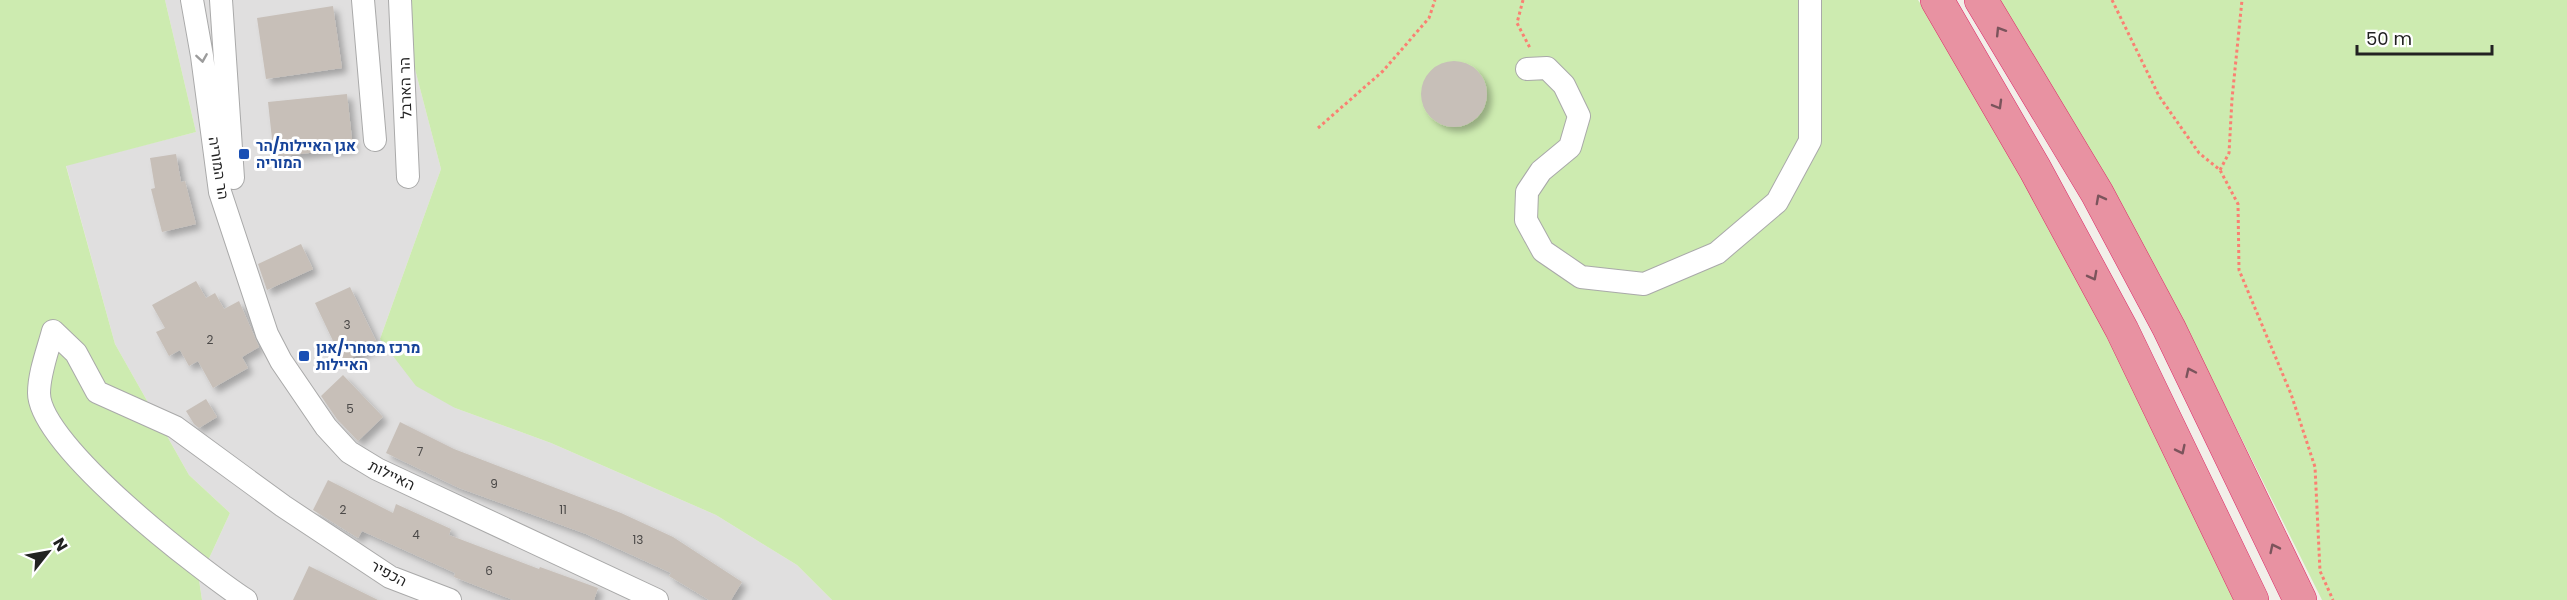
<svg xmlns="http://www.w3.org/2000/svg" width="2567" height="600" font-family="Poppins,Heebo,sans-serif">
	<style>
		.residential { fill: #e0dfdf }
		.grass { fill: #cdebb0 }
		.building { fill: #c7bfb8; filter: url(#shadow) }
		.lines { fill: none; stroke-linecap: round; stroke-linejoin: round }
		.minor-casing { stroke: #a9a9a9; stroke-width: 24 }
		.highway-casing { stroke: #dc2a67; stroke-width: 34 }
		.path { stroke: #fa8072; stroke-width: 3; stroke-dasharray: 3 3; stroke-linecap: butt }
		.minor { stroke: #fff; stroke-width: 22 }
		.highway { stroke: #e892a2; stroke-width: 33 }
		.oneway { stroke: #7b545c }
		.oneway2 { stroke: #9c9c9c }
		.transit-dot { fill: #1a4fb4; stroke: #fff; stroke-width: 2 }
		.labels { text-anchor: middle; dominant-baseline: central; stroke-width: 6; stroke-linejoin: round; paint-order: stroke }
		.number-label { font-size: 12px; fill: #4b4948 }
		.street-label { font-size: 15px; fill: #222; stroke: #fff }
		.transit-label { font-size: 15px; font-weight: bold; fill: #164399; stroke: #fff; text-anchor: start }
	</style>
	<defs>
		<filter id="shadow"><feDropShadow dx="5" dy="5" stdDeviation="3" flood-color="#0004"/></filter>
	</defs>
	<rect width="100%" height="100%" fill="#f2efe9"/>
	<path class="residential" d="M165,0h232l44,169 -61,170 75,69 96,35 165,72 81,50 35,35h-630l-3,-20 31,-67 -41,-38 -74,-131 -49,-179 130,-33z"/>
	<path class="grass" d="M0,0h165l31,132 -130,34 49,178 74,131 41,38 -31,67 3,20h-202z
		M397,0h1521l112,167 204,433h-1402l-35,-35 -81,-50 -165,-72 -96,-35 -39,-22 -36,-47 61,-170z
		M2000,0h567v600h-245l-162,-325z"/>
	<path class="building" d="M333,6l9,62 -76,11 -9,-61z
		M1421 94a33 33 0 1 1 66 0a33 33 0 1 1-66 0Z
		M347,94l6,54 -79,9 -6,-55z
		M176,154l5,28 4,-1 11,43 -34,8 -11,-43 4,-1 -5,-30z
		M301,244l12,25 -46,21 -9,-26z
		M196,281l10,17 9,-5 9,16 15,-8 20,46 -17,10 6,11 -35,20 -15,-27 -9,5 -9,-16 -11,6 -13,-24 9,-4 -13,-23z
		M350,287l28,58 -35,17 -28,-59z
		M343,375l40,42 -25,24 -21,-22 -16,-23z
		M206,399l11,18 -18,11 -5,-4 -8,-13z
		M400,422l54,27 167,64 52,24 69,45 -11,18h-22l-40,-24 2,-3 -85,-39 -127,-46 -73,-35z
		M328,480l65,33 3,-9 55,25 -2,6 90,34 1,-2 58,21 -4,12h-81l-59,-23 1,-4 -93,-42 -4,7 -45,-28z
		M309,566l69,34h-85z"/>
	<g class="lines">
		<g class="minor-casing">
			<path id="minor" d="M192,0l10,56 18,136 47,142 14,27 45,66 23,25 28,17 280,131
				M221,0l12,178
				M363,0l12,140
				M400,0l8,177
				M1527,69l20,-1 17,17 15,31 -9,31 -29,24 -14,21 -1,28 17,31 38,26 63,7 73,-31 60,-51 33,-61v-141
				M246,600c-44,-29 -207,-154 -207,-207 0,-20 9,-43 14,-62l23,22 21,39 78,35 108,79 107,71 60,23"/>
		</g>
		<g class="highway-casing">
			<path id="highway" d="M1937,0l98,169 87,161 130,270
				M1981,0l116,193 72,135 131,272"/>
		</g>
		<path class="path" d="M1523,0l-6,23 13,25
			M2112,0l47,96 40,57 21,17 18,34 1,66 52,124 24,73 5,104 13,29
			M1318,128l65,-57 46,-53 6,-18
			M2220,170l9,-17 3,-54 10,-99"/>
		<use href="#minor" class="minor"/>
		<use href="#highway" class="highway"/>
	</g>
	<defs><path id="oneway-chevron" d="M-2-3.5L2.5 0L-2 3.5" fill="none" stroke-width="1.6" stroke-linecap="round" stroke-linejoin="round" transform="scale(1.5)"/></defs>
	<g class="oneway">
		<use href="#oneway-chevron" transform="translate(2000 31) rotate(-122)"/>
		<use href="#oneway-chevron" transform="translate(1998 105) rotate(60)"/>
		<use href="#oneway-chevron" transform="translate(2100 199) rotate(-118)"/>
		<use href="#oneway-chevron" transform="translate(2093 276) rotate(62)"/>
		<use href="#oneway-chevron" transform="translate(2190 372) rotate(-115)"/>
		<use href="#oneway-chevron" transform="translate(2181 450) rotate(64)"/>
		<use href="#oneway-chevron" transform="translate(2274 548) rotate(-116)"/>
	</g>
	<use class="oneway2" href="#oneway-chevron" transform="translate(202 58) rotate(81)"/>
	<g class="transit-dot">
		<rect x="238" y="148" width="12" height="12" rx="3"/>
		<rect x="298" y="350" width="12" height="12" rx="3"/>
	</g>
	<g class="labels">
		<g class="number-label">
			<text x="347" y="324">3</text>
			<text x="210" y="339">2</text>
			<text x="350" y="408">5</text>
			<text x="420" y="451">7</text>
			<text x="494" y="483">9</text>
			<text x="343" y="509">2</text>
			<text x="563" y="509">11</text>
			<text x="416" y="534">4</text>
			<text x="638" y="539">13</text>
			<text x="489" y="570">6</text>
		</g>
		<g class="street-label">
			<text transform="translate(405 88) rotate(-92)">הר הארבל</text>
			<text transform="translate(219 168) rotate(81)">הר המוריה</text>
			<text transform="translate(392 475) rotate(26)">האיילות</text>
			<text transform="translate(389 573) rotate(28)">הכפיר</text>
		</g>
		<g class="transit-label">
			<text x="256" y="145">אגן האיילות/הר<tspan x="256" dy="17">המוריה</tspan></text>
			<text x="316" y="347">מרכז מסחרי/אגן<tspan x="316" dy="17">האיילות</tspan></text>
		</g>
	</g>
	<g transform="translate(48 552) rotate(59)" stroke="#ffffff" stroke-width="4.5" paint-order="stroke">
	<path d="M0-4.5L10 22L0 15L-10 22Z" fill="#222222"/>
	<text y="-9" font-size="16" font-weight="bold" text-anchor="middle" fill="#222222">N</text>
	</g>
	<path d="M2357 45v9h135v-9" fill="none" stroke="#222222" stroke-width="3"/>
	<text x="2366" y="45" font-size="18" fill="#222222" stroke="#ffffff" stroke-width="4.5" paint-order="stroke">50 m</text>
</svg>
